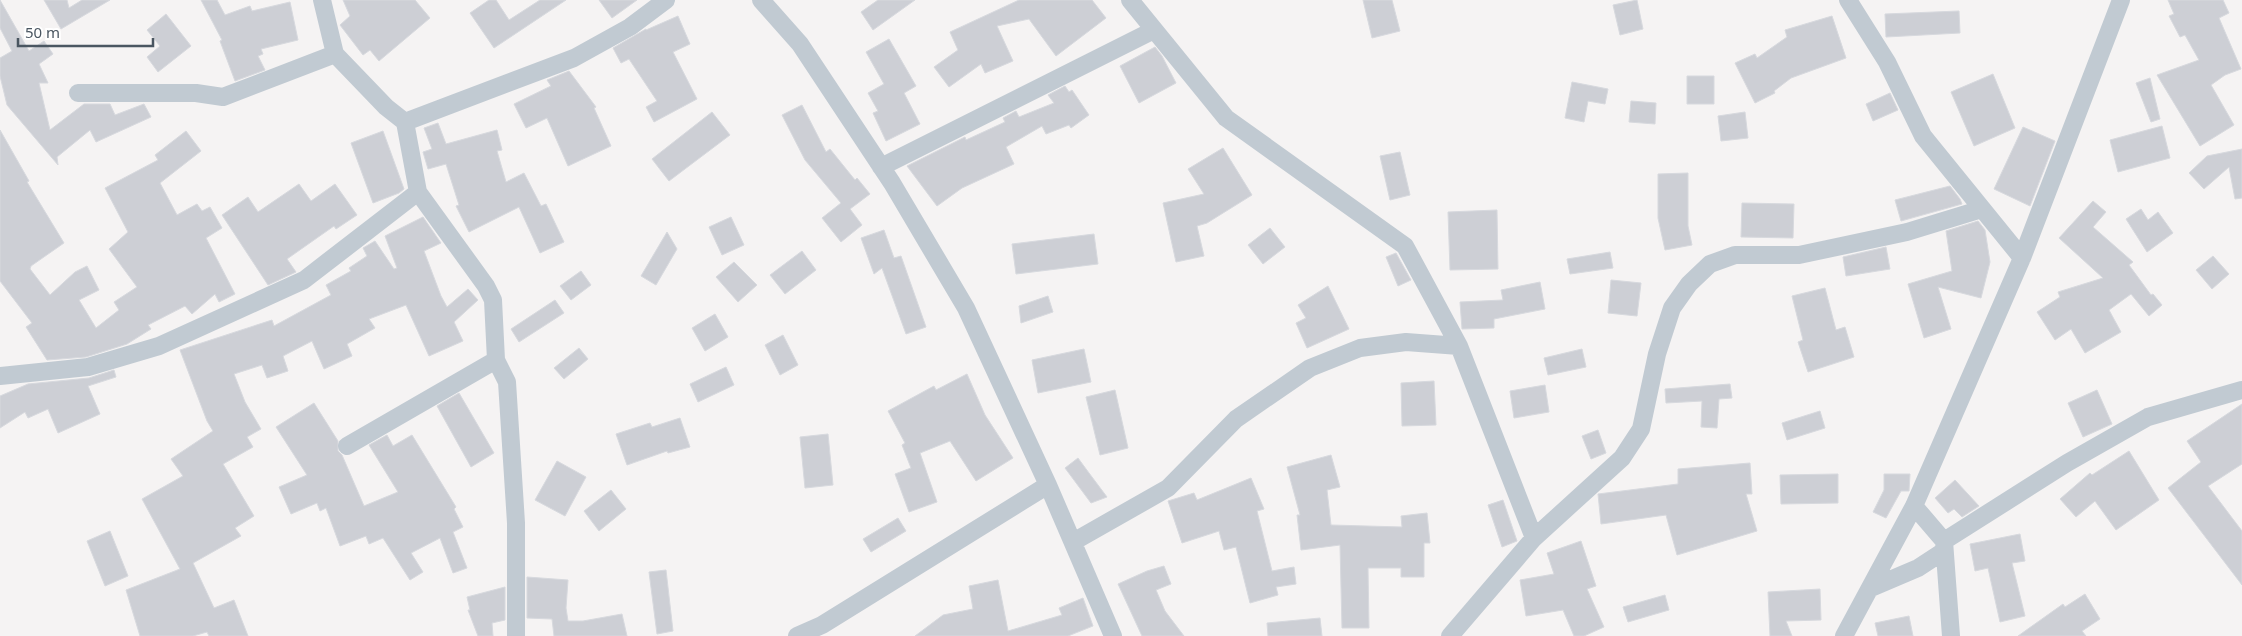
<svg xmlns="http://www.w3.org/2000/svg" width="2242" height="636" font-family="'Noto Sans',sans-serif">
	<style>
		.building { fill: #cdcfd5; stroke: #d7d9de }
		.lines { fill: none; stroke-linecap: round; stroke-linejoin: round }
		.minor { stroke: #c1cad2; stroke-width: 18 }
	</style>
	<rect width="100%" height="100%" fill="#f5f3f3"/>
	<path class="building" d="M0,0l29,51 15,-10 9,13 -14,10 9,19h-9l11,47 34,-26h26l5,11 29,-11 7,13 -55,25 -6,-12 -33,27 1,8 -51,-60 -7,-29v-18l12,-7 -12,-23z
		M44,0h23l2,8 13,-8h28l-49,29z
		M201,0h16l8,15 25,-9 2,5 38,-9 8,38 -37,9 2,5 -5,2 7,14 -30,11 -15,-40 2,-1z
		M343,0h72l15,18 -51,43 -9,-11 -7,5 -23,-30 10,-9z
		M489,0h7l13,20 31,-20h26l-72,48 -24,-35z
		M599,0h38l-25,18z
		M878,0h37l-42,30 -12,-18z
		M1019,0h73l14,18 -50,38 -27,-37 -32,7 16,35 -28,12 -4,-9 -32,23 -15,-20 24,-17 -8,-18z
		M1363,0h29l8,31 -28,7z
		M1637,0l6,29 -23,6 -7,-30z
		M2168,0h55l6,13 -10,5 22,51 -16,6 -14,10 23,40 -34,21 -43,-71 42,-15 -14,-25 -5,2 -11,-21 5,-2z
		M1959,11l1,22 -74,4 -1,-23z
		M166,14l25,32 -33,26 -11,-15 13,-11 -13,-16z
		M678,16l12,28 -17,8 24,47 -43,23 -8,-15 11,-6 -28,-42 -8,4 -8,-15 33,-19v1z
		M1832,16l14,42 -55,20 -17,13 1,2 -20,10 -20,-40 20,-9 2,4 30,-21 -2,-7z
		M889,39l27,47 -12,7 16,31 -34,17 -13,-28 5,-2 -10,-18 16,-9 -18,-32z
		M1155,47l7,9 14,27 -37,20 -19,-37z
		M569,71l27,36 -2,1 17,38 -43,20 -21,-48 -21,10 -12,-24 37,-18 -4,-6z
		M1993,74l22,54 -41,18 -23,-54z
		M1687,76h27v28h-27z
		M2150,78l10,41 -9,3 -15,-39z
		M1572,82l36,7 -3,15 -17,-3 -4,21 -19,-4z
		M1065,86l4,6 3,-2 17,25 -18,13 -2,-3 -23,9 -4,-8 -36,21 8,17 -52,24 -25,18 -30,-40 58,-29 1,3 39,-18 -2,-4 13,-7 3,6 35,-14 -6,-8z
		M1890,93l8,17 -25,11 -7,-17z
		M1631,101l25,2 -1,21 -26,-2z
		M802,105l24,47 4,-3 25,31 2,-2 13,16 -20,15 12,16 -21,17 -19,-24 19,-15 -36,-43 -23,-45z
		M712,112l18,23 -61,46 -17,-22z
		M1745,112l3,26 -27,3 -3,-25z
		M438,123l8,21 51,-14 5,20 -5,1 9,31 18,-9 17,33 5,-2 18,38 -24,11 -21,-46 -50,25 -13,-26 3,-1 -13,-41 -18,5 -5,-17 9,-3 -8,-21z
		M2162,126l8,32 -52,14 -8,-32z
		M2023,127l32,14 -25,65 -36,-17z
		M0,130l29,51 -2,1 37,61 -33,23 -1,3 20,26 25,-23 12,-6 12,24 -20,10 17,28 23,-18 -5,-8 23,-15 -28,-38 19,-17 -23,-44 53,-28 -3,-5 31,-24 15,20 -41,32 17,32 20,-11 5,7 8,-4 12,21 -16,10 29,56 -16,8 -4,-8 -23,20 -7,-8 -37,19 3,4 -24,15 -41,13 -39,3 -21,-33 6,-4 -32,-42z
		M383,131l21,58 -5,4 -26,10 -22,-60z
		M1223,148l29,47 -45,28 -10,3 7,30 -28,6 -13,-59 41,-9 -16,-25z
		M2242,149v49l-7,1 -6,-32 -25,22 -15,-16 18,-17z
		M1400,152l10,43 -20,5 -10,-44z
		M1688,173v53l4,19 -27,5 -7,-32v-44z
		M299,184l12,17 24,-17 22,31 -21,14 -2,-3 -47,33 9,13 -28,13 -46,-70 26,-18 10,15z
		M1950,186l10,13 2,5 -61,17 -6,-21z
		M2093,201l13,11 -13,15 40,35 -4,3 22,30 2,-1 9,11 -13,11 -18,-22 -22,16 12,22 -36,21 -14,-24 -16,11 -18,-28 23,-15 -2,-5 45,-14 -44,-40z
		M1742,203l52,1 -1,34 -52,-1z
		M2141,209l7,11 10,-8 15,21 -26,19 -21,-33z
		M1497,210l1,59 -48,1 -2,-58z
		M423,217l18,26 -17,8 17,45 6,11 21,-18 10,11 -24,22 9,19 -34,15 -23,-51 -37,14 6,9 -28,16 5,12 -28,13 -12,-28 -29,15 5,15 -21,7 -5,-13 -28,9 11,28 16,27 -14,8 6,10 -30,17 31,52 -19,12 6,8 -48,27 21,45 20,-8 14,36h-39l-2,-4 -14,4h-53l-14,-46 54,-21 -38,-70 41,-23 -12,-17 42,-28 -6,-10 -27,-71 92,-30 2,6 57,-31 -5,-10 25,-14 -2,-3 18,-12 -4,-8 12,-7 19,28 3,-1 -12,-32z
		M731,217l13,28 -22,10 -13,-28z
		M1978,221l7,9 5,32 -9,36 -43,-11 13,42 -27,9 -16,-54 44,-13 -6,-40z
		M1270,228l15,19 -22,17 -15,-19z
		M884,230l10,28 7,-2 25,71 -20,7 -24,-66 -8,6 -13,-36z
		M667,232l10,17 -21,36 -15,-9z
		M1094,234l4,30 -82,10 -4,-30z
		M1886,247l4,22 -44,7 -3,-19z
		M802,251l14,19 -31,24 -15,-19z
		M1610,252l3,16 -43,6 -3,-15z
		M1396,253l15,27 -13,6 -12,-29z
		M2213,256l16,18 -17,15 -16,-19z
		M734,262l23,23 -19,17 -22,-25z
		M581,271l10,14 -20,15 -11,-14z
		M1611,280l30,3 -4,33 -29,-3z
		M1540,282l5,27 -51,10v9l-32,1 -2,-27 43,-2 -2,-10z
		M1328,286l21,43 -42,19 -11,-25 10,-5 -8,-13z
		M1825,288l11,42 9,-3 9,30 -46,15 -10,-30 5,-2 -11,-44z
		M1048,296l5,16 -32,11 -2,-17z
		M555,300l9,13 -45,29 -8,-13z
		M715,314l13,23 -23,14 -13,-23z
		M783,335l15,30 -18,10 -15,-30z
		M579,348l9,11 -24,20 -10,-11z
		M1084,349l7,33 -53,11 -6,-33z
		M1582,349l4,18 -38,8 -4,-17z
		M726,367l8,18 -36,17 -8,-18z
		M114,370l2,7 -28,9 12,28 -42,19 -10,-24 -20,9 -3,-6 -25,16v-32l28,-12 61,-6z
		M967,374l18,41 28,43 -37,23 -26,-40 -30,12 17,49 -28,10 -14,-38 16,-6 -9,-23 3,-2 -17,-32 46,-25 2,4z
		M1434,381l2,44 -34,1 -1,-43z
		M1730,384l2,14 -13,1 -2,29 -16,-1 1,-26 -36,2 -1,-14z
		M1545,385l4,27 -35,6 -4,-27z
		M1115,390l13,58 -28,7 -14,-58z
		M2097,390l15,34 -29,13 -15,-34z
		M459,393l35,60 -23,14 -34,-61z
		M314,403l24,38v10l4,4 22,51 34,-14 -29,-47 18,-10 6,11 19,-11 44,72 -2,2 9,18 -10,5 14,36 -14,5 -13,-35 -29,15 12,19 -13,8 -27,-42 -14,6 -3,-8 -26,10 -14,-38 -6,3 -3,-8 -26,11 -12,-27 28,-12 -31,-48z
		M2242,404v60l-34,22 34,45v54l-74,-97 33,-26 -14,-21z
		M1820,411l5,17 -38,12 -5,-17z
		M680,418l10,29 -22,6 -1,-2 -40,14 -11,-31 34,-11 2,4z
		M1598,430l8,23 -15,6 -9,-23z
		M828,434l5,51 -28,3 -5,-51z
		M2129,451l30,49 -43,30 -21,-29 -19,16 -16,-18 30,-26 2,2z
		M1331,455l9,32 -13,3 4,35 71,2 -1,-11 26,-3 3,30h-6v34h-23v-9h-33l1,60h-27l-2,-83 -39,5 -4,-35h3l-13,-48z
		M1078,458l11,15 18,24 -16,6 -26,-35z
		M557,461l29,16 -21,39 -30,-16z
		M1750,463l2,31h-6l11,37 -80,24 -11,-40 -65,9 -3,-30 80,-10v-15z
		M1838,474v29l-57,1 -1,-29z
		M1884,474h26l-1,17h-8l-15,27 -13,-6 11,-22z
		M1251,478l13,31 -7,2 15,60 22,-4 2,17 -20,3 2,8 -28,8 -14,-56 -12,3 -5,-19 -37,12 -14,-42 26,-8 3,7z
		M1955,480l24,26 -17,11 -8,-8 -6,4 -13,-15z
		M611,490l15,19 -27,22 -15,-20z
		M1503,500l14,41 -15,6 -14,-42z
		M898,518l8,13 -35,21 -8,-13z
		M110,531l18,45 -23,10 -18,-45z
		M2020,534l5,27 -13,2 13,53 -25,6 -12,-54 -13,3 -5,-27z
		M1581,541l15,45 -9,3 17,38 -20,9h-10l-11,-26 -37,6 -6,-36 34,-6 -7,-21z
		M1164,566l7,18 -15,6 9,21 19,25h-42l-24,-52 29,-13z
		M666,570l7,61 -16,3 -8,-62z
		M527,577l41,3 -2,28 2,13h15l39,-7 5,22h-73l-2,-17 -25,-1z
		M998,580l10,51 54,-16 -3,-7 24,-10 10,28 -25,10h-153l28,-21 30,-6 -4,-23z
		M505,587v33l-13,3 1,13h-15l-10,-26h2l-3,-13z
		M1820,589l1,31 -35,1 6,15h-22l-2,-44z
		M2085,594l15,25 -18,12 4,5h-68l45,-32 2,3z
		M1665,595l4,15 -41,12 -5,-15z
		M1909,616l4,20h-35l-3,-13z
		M1320,618l2,18h-54l-1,-13z"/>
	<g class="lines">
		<path class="minor" d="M322,0l13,54 51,53 19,15 169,-64 56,-31 36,-27
			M761,0l39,44 92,139 74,125 82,177 65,151
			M1130,0l96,118 179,128 54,100 75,192
			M1848,0l39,62 36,74 99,122
			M78,93h118l27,4 112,-43
			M881,167l273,-137
			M496,360l11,22 9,141v113
			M0,376l88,-9 71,-21 145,-66 114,-88
			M347,446l149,-86 -3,-60 -7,-14 -68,-94 -13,-70
			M1914,506l30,35 7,95
			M1944,541l123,-78 81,-46 94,-27
			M1073,542l95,-54 68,-69 74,-51 50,-20 46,-6 53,4
			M1871,588l47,-20 26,-17
			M797,636l25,-11 226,-140
			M1450,636l84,-98 88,-80 19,-29 16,-75 15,-46 17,-24 21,-20 25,-9h64l108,-23 75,-23
			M1844,636l70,-130 108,-248 99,-258"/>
	</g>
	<path d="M18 38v8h135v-8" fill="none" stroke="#4a5661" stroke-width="2.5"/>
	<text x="25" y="38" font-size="15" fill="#4a5661" stroke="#ffffff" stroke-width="4" paint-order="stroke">50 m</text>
</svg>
